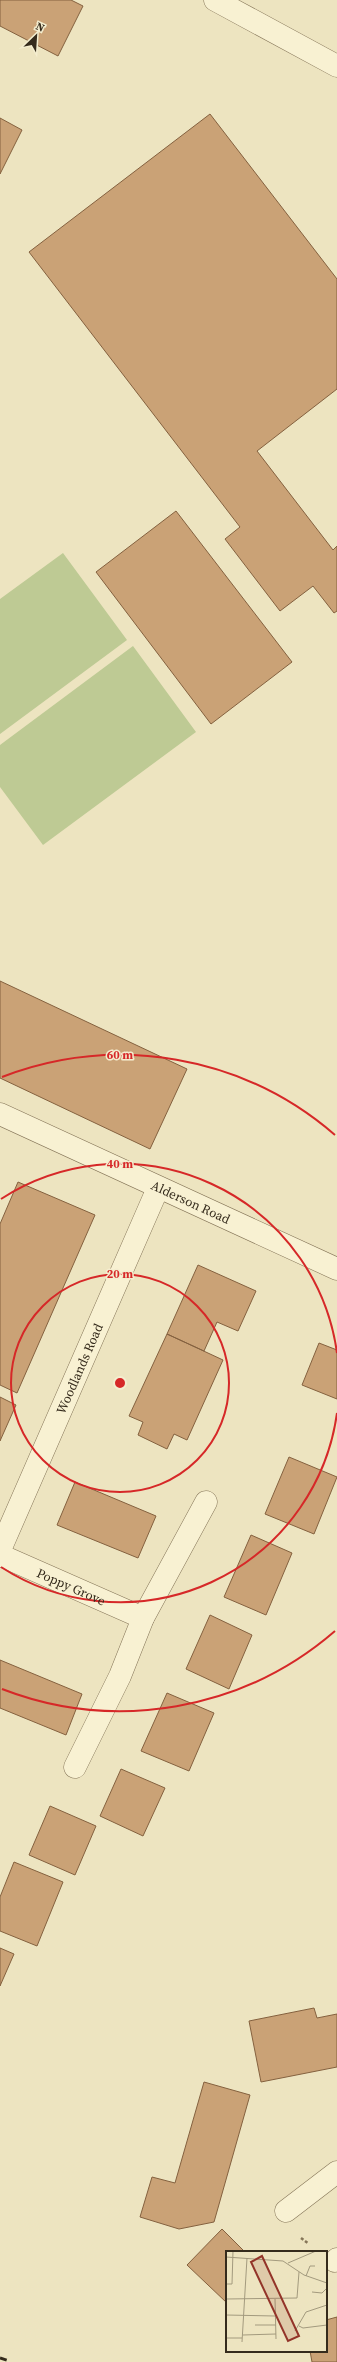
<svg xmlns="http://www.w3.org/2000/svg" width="337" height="2362" font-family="'Source Serif 4',serif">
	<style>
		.green { fill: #beca94 }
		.building { fill: #caa276; stroke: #84613f }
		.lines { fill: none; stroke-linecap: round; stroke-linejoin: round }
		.minor-casing { stroke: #857558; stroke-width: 23 }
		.path { stroke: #857558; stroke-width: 2.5; stroke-dasharray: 3 2; stroke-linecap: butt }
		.minor { stroke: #f8f1d2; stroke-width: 22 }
		.rail { stroke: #352b1c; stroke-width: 3; stroke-dasharray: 7 7; stroke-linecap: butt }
		.ring { fill: none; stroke: #d62828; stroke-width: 2 }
		.labels { text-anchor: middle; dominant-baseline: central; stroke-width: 3; stroke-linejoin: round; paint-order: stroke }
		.street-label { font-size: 13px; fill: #352b1c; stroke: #f4edcf }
		.inset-road { fill: none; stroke: #a39a7e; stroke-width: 1 }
		.view { fill: #933429; fill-opacity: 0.15; stroke: #933429; stroke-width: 2 }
		.inset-edge { fill: none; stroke: #352b1c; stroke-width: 2 }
		.centre { fill: #d62828; stroke: #f4edcf; stroke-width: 2 }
		.ring-label { font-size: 12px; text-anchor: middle; font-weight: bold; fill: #d62828; stroke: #f4edcf; stroke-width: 3; stroke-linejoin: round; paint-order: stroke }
	</style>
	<rect width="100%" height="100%" fill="#ede4c0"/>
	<path class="green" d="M63,553l64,87 -127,94v-135z
		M133,646l63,86 -153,113 -43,-58v-42z"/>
	<path class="building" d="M0,0h71l12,6 -25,50 -58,-30z
		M210,114l127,165v110l-80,62 76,99 4,-4v65l-3,2 -21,-27 -33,25 -55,-72 15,-12 -211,-275z
		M0,118l22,12 -22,44z
		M176,511l116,151 -81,62 -115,-152z
		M0,981l187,88 -37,80 -150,-71z
		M18,1182l77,33 -78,178 -17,-8v-161z
		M198,1265l58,26 -18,40 -21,-9 -13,29 -37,-17z
		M167,1334l56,26 -36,80 -13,-6 -7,15 -29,-14 5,-13 -14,-6z
		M319,1343l18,7v49l-35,-14z
		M0,1397l16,8 -16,36z
		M289,1457l48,20 -23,57 -49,-20z
		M75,1482l81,34 -18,42 -81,-33z
		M251,1535l41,18 -26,62 -42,-18z
		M210,1615l42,20 -23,54 -43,-20z
		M0,1660l82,34 -16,41 -66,-27z
		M167,1693l47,20 -25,58 -48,-20z
		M121,1769l44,19 -22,48 -43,-20z
		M50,1806l46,20 -21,49 -46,-20z
		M14,1862l49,20 -26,64 -37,-15v-34z
		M0,1948l14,6 -14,32z
		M314,2008l3,10 20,-4v53l-76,15 -12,-61z
		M204,2082l46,13 -36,127 -35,7 -39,-12 12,-40 23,6z
		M222,2229l23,23h-18v51l-40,-38z
		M337,2317v45h-25l-2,-11h16v-31z"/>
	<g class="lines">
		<g class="minor-casing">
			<g id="minor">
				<path d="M215,0l122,66"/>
				<path id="s1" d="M0,1114l337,155"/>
				<path id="s2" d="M0,1550l158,-362"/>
				<path id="s3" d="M0,1555l143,63"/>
				<path d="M75,1767l45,-91 23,-58 63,-116"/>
				<path d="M286,2211l51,-39"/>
				<path d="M335,2261l2,-2"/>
			</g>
		</g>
		<path class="path" d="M301,2238l8,6"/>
		<use href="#minor" class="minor"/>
		<path class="rail" d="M0,2358l13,4"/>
	</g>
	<g class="ring">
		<circle cx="120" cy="1383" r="109"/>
		<path d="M337 1413A219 219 0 0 1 1 1567M1 1199A219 219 0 0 1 337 1353"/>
		<path d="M335 1631A328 328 0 0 1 2 1689M2 1077A328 328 0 0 1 335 1135"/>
	</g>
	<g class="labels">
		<g class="street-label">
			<text stroke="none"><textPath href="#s1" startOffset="210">Alderson Road</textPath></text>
			<text stroke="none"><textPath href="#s2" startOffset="198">Woodlands Road</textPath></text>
			<text stroke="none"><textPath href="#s3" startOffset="78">Poppy Grove</textPath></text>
		</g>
	</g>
	<g transform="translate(226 2251)">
		<rect width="101" height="101" fill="#ede4c0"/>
		<path class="inset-road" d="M0,6l57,4 21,14 23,8M62,12l28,-12M80,25l4,-10h5M0,33h6l1,-33M86,41l10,1 5,-5M0,48l71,-1 2,-26M49,48l1,40M0,64l49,1M29,74h21M73,75l4,2 24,-3M69,80l11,-19 21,-7M17,84l33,-1M0,87h16M16,91l5,-84"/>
		<path class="view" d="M36,5l37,80 -11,5 -37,-79z"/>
		<rect width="101" height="101" class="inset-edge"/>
	</g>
	<circle cx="120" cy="1383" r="6" class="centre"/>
	<g class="ring-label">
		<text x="120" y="1059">60 m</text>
		<text x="120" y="1168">40 m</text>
		<text x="120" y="1278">20 m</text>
	</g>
	<g transform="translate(36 36) rotate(25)" stroke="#f4edcf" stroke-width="3" paint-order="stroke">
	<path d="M0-3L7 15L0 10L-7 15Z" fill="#352b1c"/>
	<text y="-6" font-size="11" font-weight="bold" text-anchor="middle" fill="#352b1c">N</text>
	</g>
</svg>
